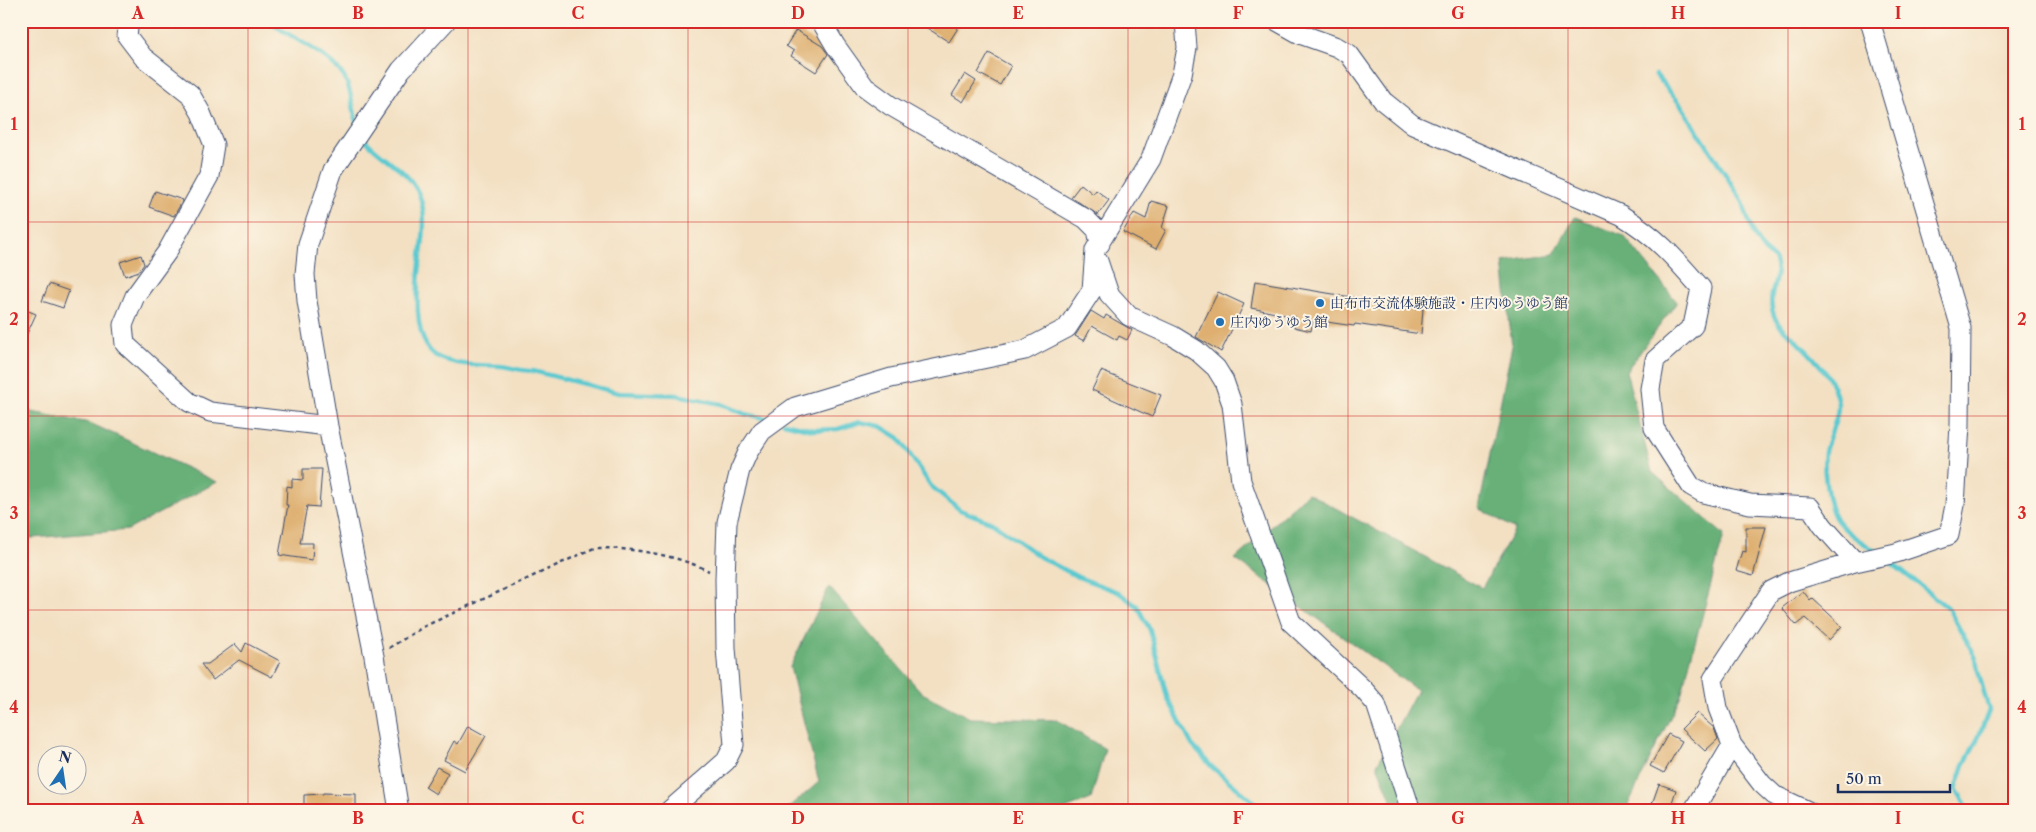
<svg xmlns="http://www.w3.org/2000/svg" width="2036" height="832" font-family="'Libre Caslon Text','Noto Serif JP',serif">
	<style>
		.forest { fill: #67b078; stroke: #41706b }
		.lines { fill: none; stroke-linecap: round; stroke-linejoin: round }
		.stream { stroke: #5cc9d0; stroke-width: 4.5 }
		.building { fill: #deaf70 }
		.minor-casing { stroke: #3b4a6d; stroke-width: 21 }
		.path { stroke: #3b4a6d; stroke-width: 2.5; stroke-dasharray: 4 4; stroke-linecap: butt }
		.minor { stroke: #fff; stroke-width: 19 }
		.grid { fill: none; stroke: #d62828; stroke-width: 1; stroke-opacity: 0.55 }
		.poi-dot { fill: #1f6fb2; stroke: #fcf5e5; stroke-width: 2 }
		.labels { text-anchor: middle; dominant-baseline: central; stroke-width: 4; stroke-linejoin: round; paint-order: stroke }
		.poi-label { font-size: 14px; fill: #1b2f5e; stroke: #fcf5e5; text-anchor: start }
		.neatline { fill: none; stroke: #d62828; stroke-width: 2 }
		.grid-label { font-size: 16px; text-anchor: middle; font-weight: bold; fill: #d62828 }
	</style>
	<rect width="100%" height="100%" fill="#fcf5e5"/>
	<filter id="ink" filterUnits="userSpaceOnUse"><feTurbulence type="fractalNoise" baseFrequency=".02" numOctaves="2"/><feDisplacementMap in="SourceGraphic" scale="10" xChannelSelector="R" yChannelSelector="G"/><feConvolveMatrix kernelMatrix="1 2 1 2 8 2 1 2 1" color-interpolation-filters="sRGB"/></filter>
	<filter id="wash" filterUnits="userSpaceOnUse"><feTurbulence type="fractalNoise" baseFrequency=".0096" numOctaves="4" result="noise"/><feDisplacementMap in="SourceGraphic" scale="20" xChannelSelector="R" yChannelSelector="G"/><feGaussianBlur stdDeviation="1.12" result="paint"/><feColorMatrix in="noise" values="0 0 0 0 0 0 0 0 0 0 0 0 0 0 0 0 0 1.4 0 .05"/><feComposite in="paint" operator="in"/></filter>
	<g filter="url(#wash)">
		<rect width="100%" height="100%" fill="#f3e0c3"/>
		<path class="forest" d="M1575,217l49,19 53,66 -51,69 26,101 72,63 -43,160 -56,116h-229l-19,-46 40,-75 -182,-131 73,-66 174,95 33,-59 -36,-21 33,-162 -9,-84 51,-8z
			M21,410l69,13 127,59 -89,48 -107,9z
			M829,587l93,106 48,25 87,2 48,29 -14,50 -31,12h-275l34,-29 -29,-115z"/>
		<g class="lines">
			<path class="stream" d="M269,21c22,18 68,35 78,62 5,13 7,28 10,42
				M1656,75l25,30 62,97c4,16 9,33 19,46 4,4 11,8 13,13 7,20 -12,33 1,59 4,8 13,14 19,19 18,18 40,38 43,65 1,16 -10,32 -13,48 -2,16 2,53 11,67 10,14 26,23 41,33
				M362,136c16,21 44,31 56,56 10,21 5,48 2,71 -3,25 -8,83 20,95 19,8 39,7 60,8 11,1 21,5 33,5l86,22 58,2 44,9 24,10 24,5
				M784,423l29,7 25,-1 22,-7 20,4 19,12 32,48 29,24 33,13 47,34 38,20 40,15 19,14 13,24 17,67 25,48 21,23 41,34 7,9
				M1889,561l59,47 28,50 2,13 11,39 -10,26 -15,29 -8,24 14,22"/>
		</g>
		<g id="blocks">
			<path class="building" d="M916,21h32l10,7 -9,14z
				M796,30l26,16 6,8 -12,18 -25,-16 3,-5 -8,-5z
				M989,53l22,13 -11,19 -22,-12z
				M965,74l11,7 -13,21 -11,-7z
				M1081,184l12,10 3,-4 13,10 -11,15 -27,-18z
				M155,191l28,9 -9,16 -25,-9z
				M1151,201l18,5 -7,22 4,2 -10,19 -33,-17 11,-19 12,6z
				M141,255l3,9 -5,7 -14,5 -5,-14z
				M1255,281l168,28 -2,25 -66,-10 -1,2 -41,-6 -2,11 -17,-4 1,-10 -44,-9z
				M49,284l20,7 -6,17 -21,-7z
				M1218,292l26,12 -23,48 -25,-15z
				M21,308l15,6 -15,33z
				M1091,311l13,8 2,-4 26,15 -5,10 -8,-4 -2,4 -25,-14 -8,15 -9,-5z
				M1101,371l60,24 -9,22 -60,-27z
				M303,469h19l-3,38 -12,-1 -7,37h13l-1,17 -33,-5 9,-50h-2l1,-19 5,1v-8l11,1z
				M1746,527h20l-13,49 -17,-5 6,-20 4,1z
				M1803,591l7,9 2,-2 30,28 -13,14 -24,-22 -9,7 -14,-17z
				M246,643l34,18 -8,16 -33,-17 -26,20 -12,-16h7l27,-20 7,8z
				M1697,713l17,15 4,11 -13,12 -24,-22z
				M468,726l18,10 -21,35 -21,-11 10,-19 4,3z
				M1668,734l14,7 -18,32 -14,-7z
				M437,767l11,6 -12,21 -11,-7z
				M1659,784l17,6 -6,19 -18,-5z
				M323,793l33,1v17h-52v-16l19,-1z"/>
		</g>
	</g>
	<g filter="url(#ink)">
		<use href="#blocks" fill-opacity="0" stroke="#3b4a6d" stroke-width="1"/>
		<g class="lines">
			<g class="minor-casing">
				<path id="minor" d="M129,21l-2,15 16,21 47,37 11,19 13,32 -5,31 -42,76 -32,44 -12,29 2,19 64,58 21,10 118,14
					M821,21l14,24 30,42 26,19 195,113 11,11 3,14
					M1277,21l23,13 37,13 12,7 34,47 30,24 208,90c36,22 53,42 80,73l-8,38 -38,34 -5,29 4,39 37,58 12,7 47,11 60,3 13,19 32,36
					M1098,261l11,33 20,22 44,20 23,14 20,18 8,13 8,23 9,77 50,141 72,67 13,15 35,107
					M399,811l-25,-155 -46,-230 -21,-125 -2,-27 3,-30 25,-74 68,-100 45,-49
					M669,811l57,-50 8,-16 -8,-97 -1,-69 2,-57 13,-52 8,-18 14,-21 33,-24 96,-29 134,-28 42,-22 25,-38 3,-40 56,-91 31,-85 5,-26 -2,-27
					M1693,811l39,-66
					M1808,811l-34,-16 -12,-11 -30,-39 -14,-37 -5,-29 58,-88 18,-9 66,-20 41,-9 53,-18 6,-30 5,-80 1,-97 -91,-307"/>
			</g>
			<path class="path" d="M389,648l34,-21 171,-79c38,0 80,6 115,23"/>
			<use href="#minor" class="minor"/>
		</g>
	</g>
	<path class="grid" d="M248,21v790M468,21v790M688,21v790M908,21v790M1128,21v790M1348,21v790M1568,21v790M1788,21v790M21,222h1994M21,416h1994M21,610h1994"/>
	<g class="poi-dot">
		<circle cx="1320" cy="303" r="5"/>
		<circle cx="1220" cy="322" r="5"/>
	</g>
	<g class="labels">
		<g class="poi-label">
			<text x="1330" y="303">由布市交流体験施設・庄内ゆうゆう館</text>
			<text x="1230" y="322">庄内ゆうゆう館</text>
		</g>
	</g>
	<rect width="2036" height="832" fill="none" stroke="#fcf5e5" stroke-width="55"/>
	<g transform="translate(62 770) rotate(13)"><circle r="24" fill="#fcf5e5" stroke="#a2a6af"/>
	<path d="M0-4L9 19L0 12L-9 19Z" fill="#1f6fb2"/>
	<text y="-8" font-size="14" font-weight="bold" text-anchor="middle" fill="#1b2f5e">N</text>
	</g>
	<path d="M1838 784v8h112v-8" fill="none" stroke="#1b2f5e" stroke-width="2.5"/>
	<text x="1846" y="784" font-size="15" fill="#1b2f5e" stroke="#fcf5e5" stroke-width="4" paint-order="stroke">50 m</text>
	<rect x="28" y="28" width="1980" height="776" class="neatline"/>
	<g class="grid-label">
		<text x="138" y="19">A</text>
		<text x="358" y="19">B</text>
		<text x="578" y="19">C</text>
		<text x="798" y="19">D</text>
		<text x="1018" y="19">E</text>
		<text x="1238" y="19">F</text>
		<text x="1458" y="19">G</text>
		<text x="1678" y="19">H</text>
		<text x="1898" y="19">I</text>
		<text x="14" y="130">1</text>
		<text x="2022" y="130">1</text>
		<text x="14" y="325">2</text>
		<text x="2022" y="325">2</text>
		<text x="14" y="519">3</text>
		<text x="2022" y="519">3</text>
		<text x="14" y="713">4</text>
		<text x="2022" y="713">4</text>
		<text x="138" y="824">A</text>
		<text x="358" y="824">B</text>
		<text x="578" y="824">C</text>
		<text x="798" y="824">D</text>
		<text x="1018" y="824">E</text>
		<text x="1238" y="824">F</text>
		<text x="1458" y="824">G</text>
		<text x="1678" y="824">H</text>
		<text x="1898" y="824">I</text>
	</g>
</svg>
